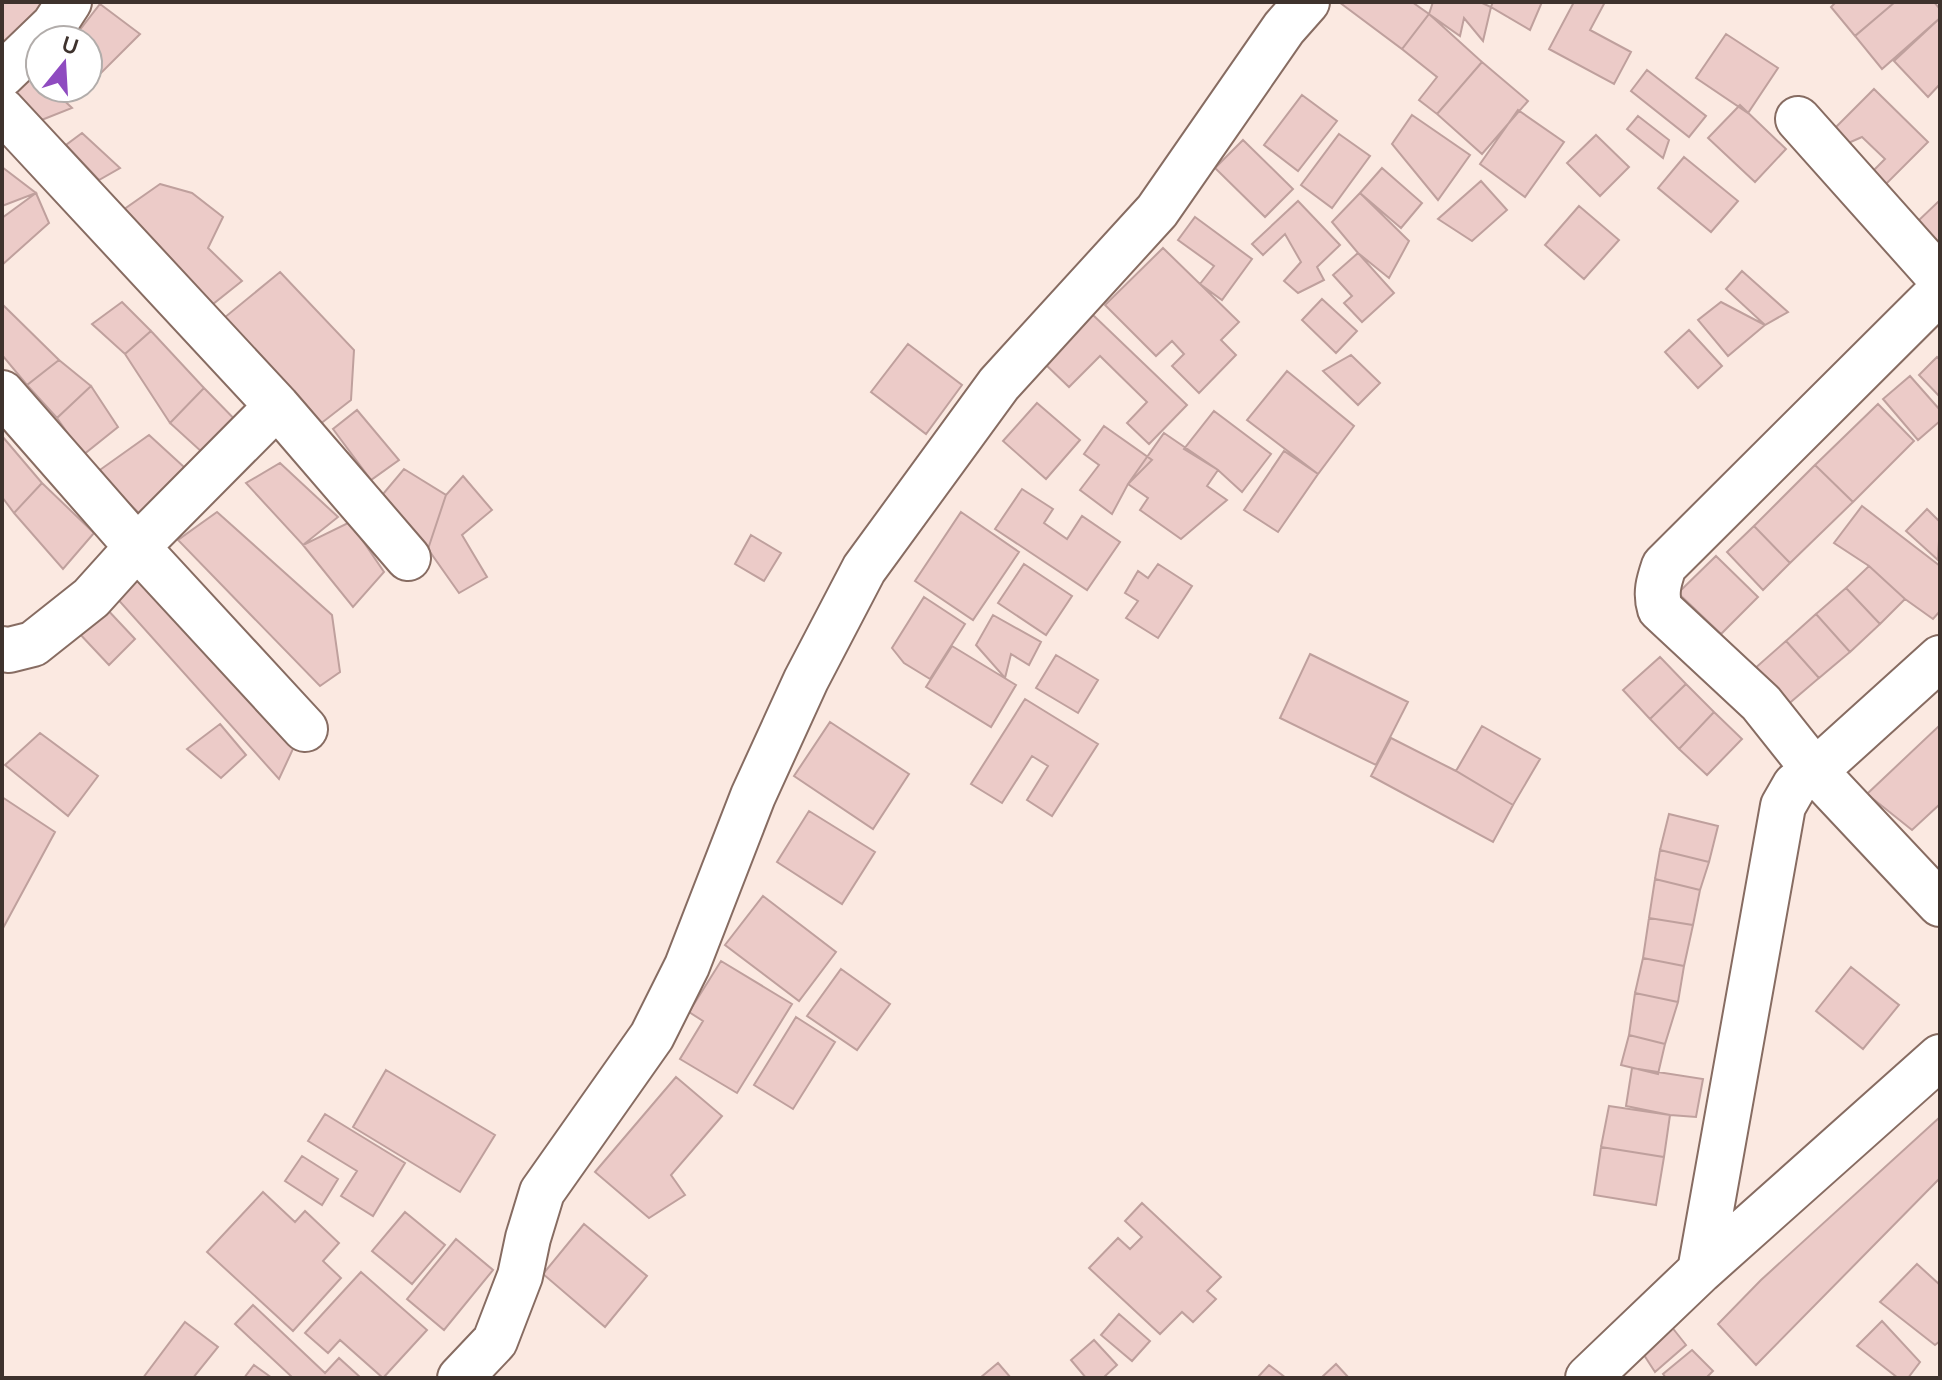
<svg xmlns="http://www.w3.org/2000/svg" width="1942" height="1380" font-family="Cabin,sans-serif">
	<style>
		.building { fill: #eccbc8; stroke: #bfa09d; stroke-width: 2 }
		.lines { fill: none; stroke-linecap: round; stroke-linejoin: round }
		.minor-casing { stroke: #876c62; stroke-width: 48 }
		.minor { stroke: #fff; stroke-width: 44 }
	</style>
	<rect width="100%" height="100%" fill="#fbe9e1"/>
	<path class="building" d="M2,2h44l-44,50z
		M1339,2h73l17,12 -27,35z
		M1433,2h47l11,5 -8,34 -19,-23 -4,18 -31,-22z
		M1493,2h49l-12,28 -39,-23z
		M1574,2h31l-15,28 41,22 -17,32 -65,-35z
		M1836,2h59l-40,34 -24,-29z
		M1895,2h39l6,7v9l-58,51 -27,-33z
		M100,4l40,30 -46,46 -6,-5v-35h-16z
		M1429,14l53,48 -45,52 -18,-14 18,-23 -35,-28z
		M1940,18v66l-12,13 -34,-36z
		M1726,34l52,34 -30,45 -52,-35z
		M1482,62l46,39 -46,53 -45,-40z
		M1647,70l59,46 -17,21 -58,-46z
		M32,71l8,7v10h11l21,20 -33,13 -29,-27z
		M1874,89l54,53 -44,44 -14,-12 15,-15 -23,-22 -16,7 -14,-13z
		M1302,95l35,26 -39,50 -34,-26z
		M1740,105l46,44 -31,33 -47,-44z
		M1518,110l46,32 -39,55 -45,-33z
		M1412,115l58,40 -32,45 -46,-56z
		M1638,116l31,24 -6,18 -36,-29z
		M82,133l38,35 -21,12 -33,-35z
		M1339,134l31,22 -38,52 -31,-23z
		M1596,135l33,32 -29,29 -33,-33z
		M1243,140l50,49 -28,28 -50,-49z
		M1684,157l54,44 -27,31 -53,-44z
		M2,167l34,26 -34,13z
		M1382,168l40,35 -21,25 -41,-35z
		M1481,181l26,29 -35,31 -34,-22z
		M160,184l32,9 31,24 -15,31 34,33 -34,27 -85,-98z
		M36,193l13,30 -47,42v-47z
		M1360,193l49,48 -20,37 -31,-25 -26,-31z
		M1940,200v45l-23,-23z
		M1298,201l42,44 -23,22 7,13 -26,13 -14,-12 17,-19 -16,-28 -22,21 -11,-11z
		M1579,206l40,34 -35,39 -39,-34z
		M1195,217l57,42 -30,41 -22,-16 14,-18 -36,-26z
		M1163,248l76,74 -18,18 15,15 -37,38 -27,-27 12,-12 -12,-13 -16,15 -51,-51z
		M1358,253l36,40 -32,29 -18,-19 8,-7 -19,-21z
		M1742,271l46,41 -23,13 -39,-36z
		M280,272l74,78 -3,50 -32,25 -95,-107z
		M1322,299l35,32 -21,22 -34,-33z
		M122,302l29,29 -26,23 -33,-30z
		M1721,302l44,23 -37,31 -30,-36z
		M2,304l57,56 -32,25 -25,-30z
		M1093,315l94,90 -38,39 -22,-21 20,-21 -47,-46 -31,31 -24,-23z
		M1689,330l33,36 -24,22 -33,-36z
		M151,331l53,57 -34,35 -45,-69z
		M908,344l54,41 -36,49 -55,-42z
		M1351,355l29,28 -22,22 -35,-34z
		M1937,357l3,3v37l-21,-22z
		M59,360l32,26 -34,32 -30,-33z
		M1287,371l67,55 -36,48 -71,-54z
		M1910,376l30,34v11l-22,19 -35,-41z
		M91,386l27,41 -35,28 -26,-37z
		M204,388l45,46 -34,30 -45,-41z
		M1037,403l43,37 -34,39 -43,-38z
		M1878,404l36,37 -61,61 -38,-37z
		M357,410l42,50 -28,20 -38,-51z
		M1214,411l57,43 -29,38 -24,-22 -34,-21z
		M1104,426l48,34 -24,24 -16,30 -32,-24 19,-25 -15,-11z
		M1164,433l54,37 -11,16 20,14 -46,39 -41,-29 8,-12 -20,-14z
		M149,435l47,43 -49,43 -50,-49z
		M2,436l40,47 -28,30 -12,-16z
		M1284,451l34,23 -40,58 -34,-22z
		M280,463l58,54 -35,28 -57,-62z
		M1815,465l38,37 -63,61 -36,-37z
		M404,469l42,26 -18,54 -45,-55z
		M463,476l29,34 -30,25 25,42 -28,16 -31,-44 18,-54z
		M42,483l52,50 -31,36 -49,-56z
		M1022,489l31,20 -9,14 23,16 15,-23 38,26 -33,48 -92,-61z
		M1862,506l78,60v45l-7,8 -28,-20 -36,-33 -35,-23z
		M1927,509l13,13 -2,38 -32,-29z
		M217,512l115,103 8,57 -20,14 -142,-146z
		M961,512l58,40 -46,68 -58,-39z
		M350,522l34,50 -31,35 -50,-62z
		M1754,526l36,37 -27,27 -36,-38z
		M751,535l30,18 -17,28 -29,-17z
		M1716,556l42,41 -37,37 -43,-41z
		M1024,564l48,32 -26,39 -48,-32z
		M1158,564l34,22 -34,52 -32,-20 12,-17 -13,-8 13,-22 10,7z
		M1869,566l36,33 -25,25 -34,-36z
		M147,574l152,162 -20,43 -165,-184z
		M1846,588l34,36 -30,28 -34,-38z
		M924,597l41,27 -35,55 -26,-16 -12,-15z
		M104,606l31,33 -26,26 -32,-34z
		M1816,614l34,38 -31,26 -33,-37z
		M993,615l48,27 -12,23 -18,-11 -6,24 -29,-33z
		M1786,641l33,37 -33,28 -33,-36z
		M952,646l64,39 -25,42 -65,-40z
		M1310,654l98,48 -32,63 -96,-47z
		M1056,655l42,25 -20,33 -42,-25z
		M1660,657l26,27 -36,35 -27,-29z
		M1686,684l28,28 -35,37 -29,-30z
		M1025,699l73,45 -46,72 -25,-16 21,-34 -16,-10 -30,47 -31,-19z
		M1714,712l28,27 -35,36 -28,-26z
		M830,722l79,52 -36,55 -79,-53z
		M220,724l26,31 -25,23 -34,-29z
		M1940,725v79l-28,26 -45,-36z
		M1482,726l58,33 -27,46 -57,-34z
		M40,733l58,43 -30,40 -63,-51z
		M1391,738l65,33 57,34 -20,37 -122,-66z
		M2,797l53,35 -53,98z
		M809,811l66,41 -33,52 -65,-42z
		M1669,814l49,12 -9,36 -49,-12z
		M1660,850l49,12 -9,28 -45,-11z
		M1655,879l45,11 -7,35 -44,-7z
		M763,896l73,56 -37,49 -74,-56z
		M1649,918l44,7 -9,41 -41,-8z
		M1643,958l41,8 -6,36 -43,-9z
		M721,961l71,43 -55,89 -57,-34 23,-38 -14,-9z
		M1851,967l48,38 -36,44 -47,-38z
		M841,969l49,35 -33,46 -50,-34z
		M1635,993l43,9 -13,42 -36,-9z
		M796,1017l39,25 -42,67 -39,-24z
		M1629,1035l36,9 -7,30 -37,-9z
		M1632,1068l71,11 -7,38 -26,-2 -44,-9z
		M386,1070l109,65 -35,57 -107,-65z
		M676,1077l46,39 -51,59 14,20 -36,23 -54,-46z
		M1609,1106l61,9 -6,42 -63,-10z
		M325,1114l80,49 -32,53 -32,-20 16,-25 -49,-30z
		M1940,1117v61l-184,187 -38,-41 43,-44z
		M1601,1147l63,10 -8,48 -62,-10z
		M302,1156l36,23 -16,26 -37,-24z
		M263,1192l32,30 10,-11 34,32 -16,18 18,17 -48,53 -86,-79z
		M1142,1203l79,74 -14,14 9,8 -23,23 -11,-10 -22,22 -71,-66 29,-30 12,11 12,-12 -17,-16z
		M405,1212l40,33 -33,39 -40,-33z
		M584,1224l63,52 -42,51 -62,-53z
		M456,1239l37,31 -49,60 -37,-31z
		M1917,1264l23,21v56l-5,4 -55,-43z
		M361,1272l66,58 -44,48 -43,-38 -12,13 -23,-20z
		M253,1305l72,68 14,-15 22,20h-68l-58,-54z
		M1119,1314l31,27 -18,20 -31,-26z
		M1882,1321l38,41 -12,16h-10l-41,-32z
		M185,1322l33,25 -25,31h-50z
		M1671,1326l15,19 -31,27 -13,-20z
		M1094,1340l23,25 -14,13h-17l-15,-18z
		M1692,1350l21,21 -7,7h-40l-3,-4z
		M998,1363l13,15h-31z
		M1336,1364l13,14h-28z
		M254,1365l18,13h-28z
		M1269,1365l17,13h-29z"/>
	<g class="lines">
		<g class="minor-casing">
			<path id="minor" d="M2,75l52,-50 15,-23
				M2,110l275,296 131,152
				M1798,119l142,159
				M1940,291l-276,275c-5,15 -9,27 -4,43l101,94 54,68 125,133
				M2,393l135,154 168,182
				M2,649l7,1 24,-6 58,-46 46,-51 140,-141
				M1700,1271l83,-465 12,-21 20,-14 125,-113
				M460,1378l35,-37 25,-65 8,-38 14,-46 110,-156 35,-70 66,-170 53,-116 58,-111 135,-185 158,-173 127,-183 23,-26
				M1588,1378l112,-107 240,-214"/>
		</g>
		<use href="#minor" class="minor"/>
	</g>
	<rect width="1942" height="1380" fill="none" stroke="#3e322d" stroke-width="8"/>
	<g transform="translate(64 64) rotate(18)"><circle r="38" fill="#ffffff" stroke="#b2adab" stroke-width="2"/>
	<path d="M0-6L14 30L0 20L-14 30Z" fill="#8f4bc0"/>
	<text y="-12" font-size="22" font-weight="bold" text-anchor="middle" fill="#3e322d">U</text>
	</g>
</svg>
